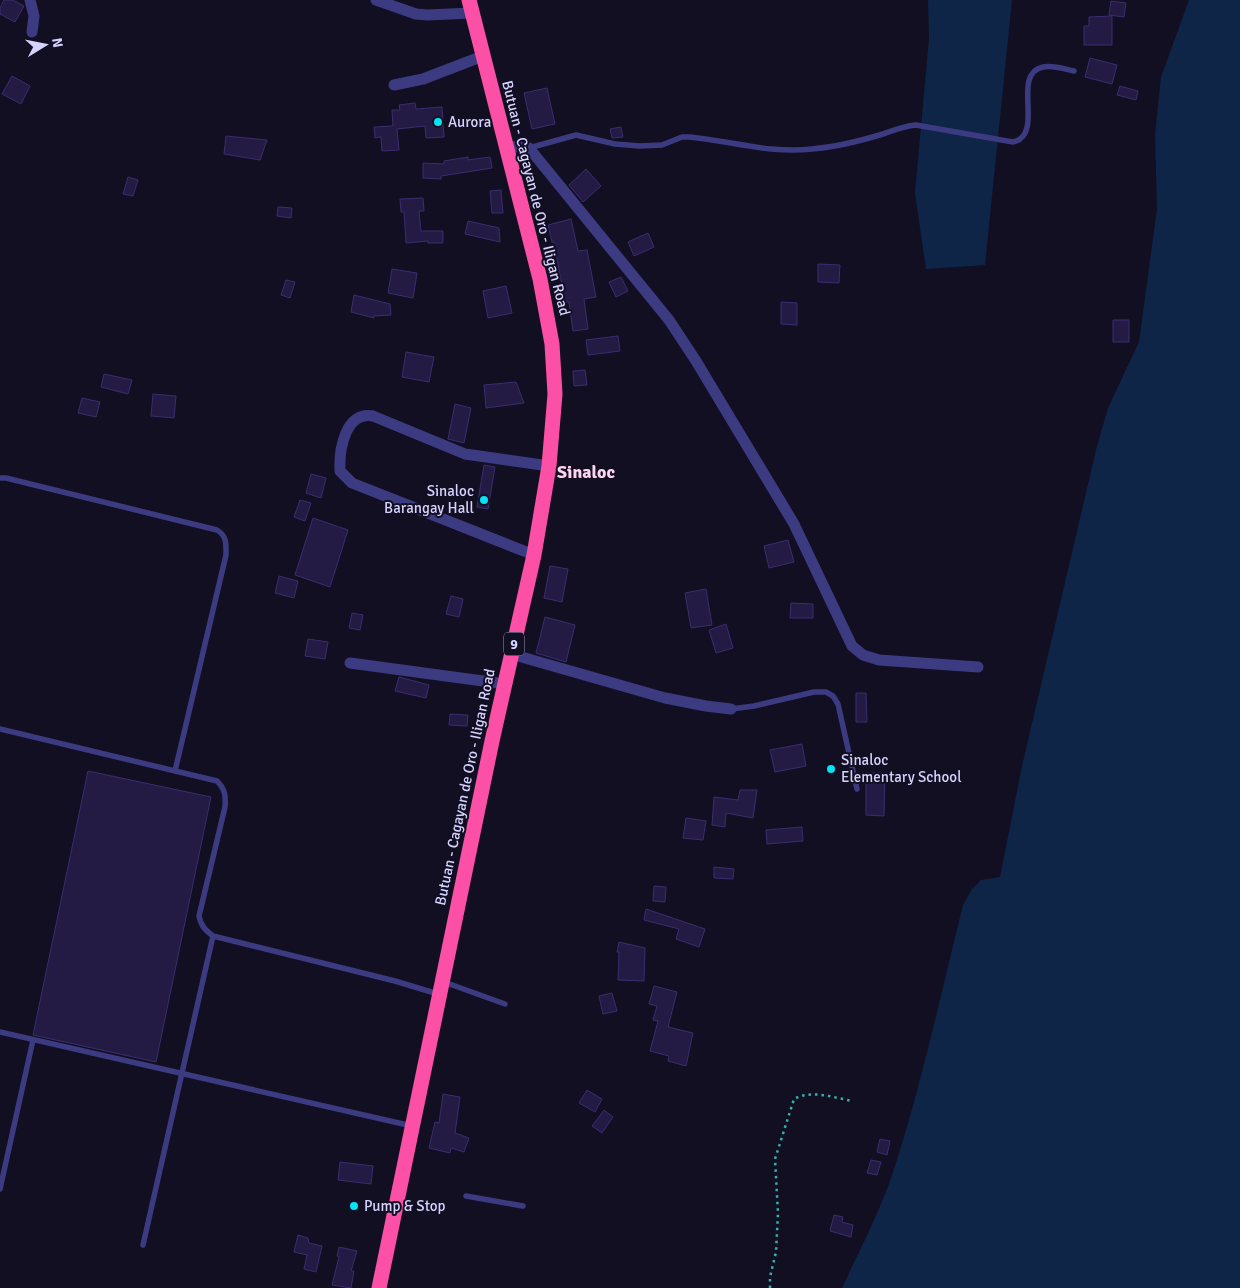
<svg xmlns="http://www.w3.org/2000/svg" width="1240" height="1288" font-family="Signika,sans-serif">
	<style>
		.water { fill: #0e2548 }
		.building { fill: #231b44; stroke: #392e6f }
		.lines { fill: none; stroke-linecap: round; stroke-linejoin: round }
		.path { stroke: #31b3a9; stroke-width: 2.5; stroke-dasharray: 2.5 4; stroke-linecap: butt }
		.lane { stroke: #3c3b81; stroke-width: 5.5 }
		.street { stroke: #3c3b81; stroke-width: 11 }
		.highway { stroke: #fb50a5; stroke-width: 15 }
		.poi-dot { fill: #05e3f7; stroke: #120f23; stroke-width: 2 }
		.labels { text-anchor: middle; dominant-baseline: central; stroke-width: 4; stroke-linejoin: round; paint-order: stroke }
		.shield { fill: #120f23; stroke: #9b98bc; stroke-width: 1 }
		.shield-label { font-size: 14px; font-weight: bold; fill: #d6d2fe }
		.poi-label { font-size: 15px; fill: #d6d2fe; stroke: #120f23; text-anchor: start }
		.street-label { font-size: 15px; fill: #d6d2fe; stroke: #120f23 }
		.quarter-label { font-size: 18px; font-weight: bold; fill: #fed4f0; stroke: #120f23 }
	</style>
	<rect width="100%" height="100%" fill="#120f23"/>
	<path class="water" d="M928,0h84l-27,265 -59,4 -11,-76 14,-154z
		M1189,0h51v1288h-398c18,-39 39,-78 52,-119 28,-86 47,-176 69,-264l9,-16 9,-9 19,-3 22,-111 75,-320 11,-38 31,-66 18,-133 -2,-74 6,-58z"/>
	<path class="building" d="M4,0h9l11,6 -9,16 -15,-8v-6z
		M1111,1l15,2 -2,14 -15,-2z
		M1112,16v29h-28v-19h5v-9z
		M1090,58l27,7 -5,19 -27,-7z
		M12,76l18,10 -9,18 -19,-10z
		M1120,86l18,5 -2,9 -19,-5z
		M547,88l8,36 -23,5 -8,-36z
		M415,103l1,6 26,-2 2,30 -18,1 -1,-12 -28,3 2,21 -17,1 -1,-14 -6,1 -1,-11 19,-1 -1,-16h8l-1,-5z
		M621,127l2,10 -11,1 -2,-9z
		M226,136l41,4 -7,20 -36,-6z
		M468,157v3l22,-3 2,11 -51,8v3l-18,-1v-15l21,1v-3z
		M586,169l15,17 -18,16 -14,-17z
		M128,177l10,3 -5,16 -10,-2z
		M501,190l2,23h-11l-2,-22z
		M423,198l1,13h-5l2,20h22v12h-15v-2l-22,2 -2,-31h-3l-1,-13z
		M278,207l14,1 -1,10 -14,-2z
		M571,219l7,32 9,-1 9,47 -12,2 4,30 -15,2 -4,-29h-4l-11,-60h-2l-4,-17z
		M468,221l31,7 1,14 -35,-8z
		M648,233l6,14 -20,9 -6,-14z
		M818,264l22,1 -1,18 -21,-1z
		M392,269l25,4 -4,25 -25,-5z
		M621,277l7,14 -12,6 -7,-15z
		M286,280l9,2 -5,16 -9,-3z
		M506,286l6,27 -24,5 -5,-27z
		M354,295l36,9 1,11 -17,1v2l-23,-6z
		M781,302l16,1v22l-16,-1z
		M1113,320h16v22h-16z
		M618,336l2,15 -32,4 -2,-15z
		M406,352l28,5 -5,25 -27,-5z
		M585,370l2,15 -13,1 -1,-15z
		M104,374l28,6 -4,14 -27,-7z
		M516,382l8,21 -38,5 -2,-23z
		M153,394l23,2 -2,22 -23,-2z
		M82,398l18,4 -4,15 -18,-4z
		M455,404l16,4 -7,35 -16,-4z
		M484,465l11,2 -7,42 -11,-2z
		M311,474l15,4 -5,20 -15,-5z
		M300,500l11,3 -6,18 -11,-4z
		M313,518l35,12 -18,57 -35,-12z
		M788,540l6,22 -25,6 -5,-22z
		M550,566l18,3 -6,33 -18,-4z
		M279,576l19,5 -4,17 -19,-5z
		M706,589l6,36 -21,3 -6,-35z
		M451,596l12,3 -4,18 -13,-3z
		M791,603l22,1v14h-23z
		M352,613l11,2 -3,15 -11,-2z
		M545,617l30,8 -9,37 -30,-9z
		M726,624l7,24 -17,5 -7,-23z
		M308,639l20,3 -3,17 -20,-3z
		M399,677l30,8 -3,13 -31,-7z
		M856,693h10l1,29h-11z
		M450,714l18,1 -1,11 -18,-1z
		M802,744l4,22 -31,6 -5,-22z
		M88,771l123,26 -55,265 -123,-27z
		M866,773h19l-1,43 -18,-1z
		M740,790h17l-4,28 -27,-5 -1,14 -13,-2 2,-28 24,3z
		M686,818l20,3 -3,19 -20,-2z
		M802,827l1,14 -36,3 -1,-14z
		M714,867l20,2 -1,10 -19,-1z
		M654,886l12,1 -1,15 -12,-1z
		M646,909l59,20 -6,18 -23,-8 3,-10 -35,-9z
		M619,942l26,6 -1,33 -26,-1 1,-28h-2z
		M654,986l23,6 -9,35 25,6 -7,33 -18,-5 1,-5 -19,-5 8,-30 -5,-1 4,-14 -8,-2z
		M612,993l5,18 -14,3 -4,-18z
		M587,1090l15,9 -7,13 -16,-9z
		M443,1094l17,3 -5,36 14,5 -5,14 -13,-4 -1,5 -21,-5 6,-26 4,1z
		M604,1110l9,7 -11,16 -10,-7z
		M880,1139l10,2 -3,14 -10,-3z
		M871,1160l10,2 -4,13 -10,-2z
		M340,1162l33,4 -2,18 -33,-4z
		M834,1215l9,2 -1,5 11,3 -2,12 -21,-6z
		M298,1235l10,3 1,5 13,3 -6,26 -12,-3 3,-14 -13,-3z
		M339,1247l18,4 -6,20h3l-3,17 -19,-3 7,-28 -2,-1z"/>
	<g class="lines">
		<path class="path" d="M770,1288v-11l6,-25 2,-39 -3,-54 19,-60c18,-10 40,-1 59,2"/>
		<path class="lane" d="M529,148l47,-13 39,9 25,2 22,-1 20,-8h8c41,4 81,17 122,12 24,-2 48,-8 71,-15 11,-4 21,-8 33,-9l97,17c3,-1 5,-1 7,-3 20,-14 -7,-66 23,-72 10,-2 21,2 31,4
			M0,478h6l211,52c10,6 9,14 9,25l-51,216
			M731,709l23,-3 60,-14h12l7,4 5,8 19,85
			M0,729l217,52c8,8 9,15 8,26l-26,109c2,10 6,14 14,20
			M444,982l61,22
			M0,1032l412,94
			M0,1189l33,-149
			M466,1196l57,10
			M143,1245l70,-309 182,45 43,13"/>
		<path class="street" d="M30,0l4,16 -2,16
			M376,0l40,14 11,1 45,-2
			M394,85l29,-6 60,-23
			M506,146l23,2 140,172 27,41 98,163 58,122 11,9 16,5 99,7
			M534,555l-182,-72 -12,-12c-1,-21 5,-60 33,-55l92,38 84,12
			M511,654l154,44 41,8 25,3
			M350,663l155,21"/>
		<path class="highway" d="M379,1288l113,-547 42,-186 15,-89 6,-72 -3,-50 -12,-65 -71,-279"/>
	</g>
	<g class="poi-dot">
		<circle cx="438" cy="122" r="5"/>
		<circle cx="484" cy="500" r="5"/>
		<circle cx="831" cy="769" r="5"/>
		<circle cx="354" cy="1206" r="5"/>
	</g>
	<g class="labels">
		<rect class="shield" x="504" y="632.5" width="20" height="23" rx="4"/>
		<g class="shield-label">
			<text x="514" y="644">9</text>
		</g>
		<g class="poi-label">
			<text x="448" y="122">Aurora</text>
			<text x="474" y="491" text-anchor="end">Sinaloc<tspan x="474" dy="17">Barangay Hall</tspan></text>
			<text x="841" y="760">Sinaloc<tspan x="841" dy="17">Elementary School</tspan></text>
			<text x="364" y="1206">Pump &amp; Stop</text>
		</g>
		<g class="street-label">
			<text transform="translate(536 198) rotate(76)">Butuan - Cagayan de Oro - Iligan Road</text>
			<text transform="translate(465 787) rotate(-78)">Butuan - Cagayan de Oro - Iligan Road</text>
		</g>
		<g class="quarter-label">
			<text x="586" y="472">Sinaloc</text>
		</g>
	</g>
	<g transform="translate(45 45) rotate(80)" stroke="#120f23" stroke-width="4" paint-order="stroke">
	<path d="M0-4L9 19L0 12L-9 19Z" fill="#d6d2fe"/>
	<text y="-8" font-size="14" font-weight="bold" text-anchor="middle" fill="#d6d2fe">N</text>
	</g>
</svg>
